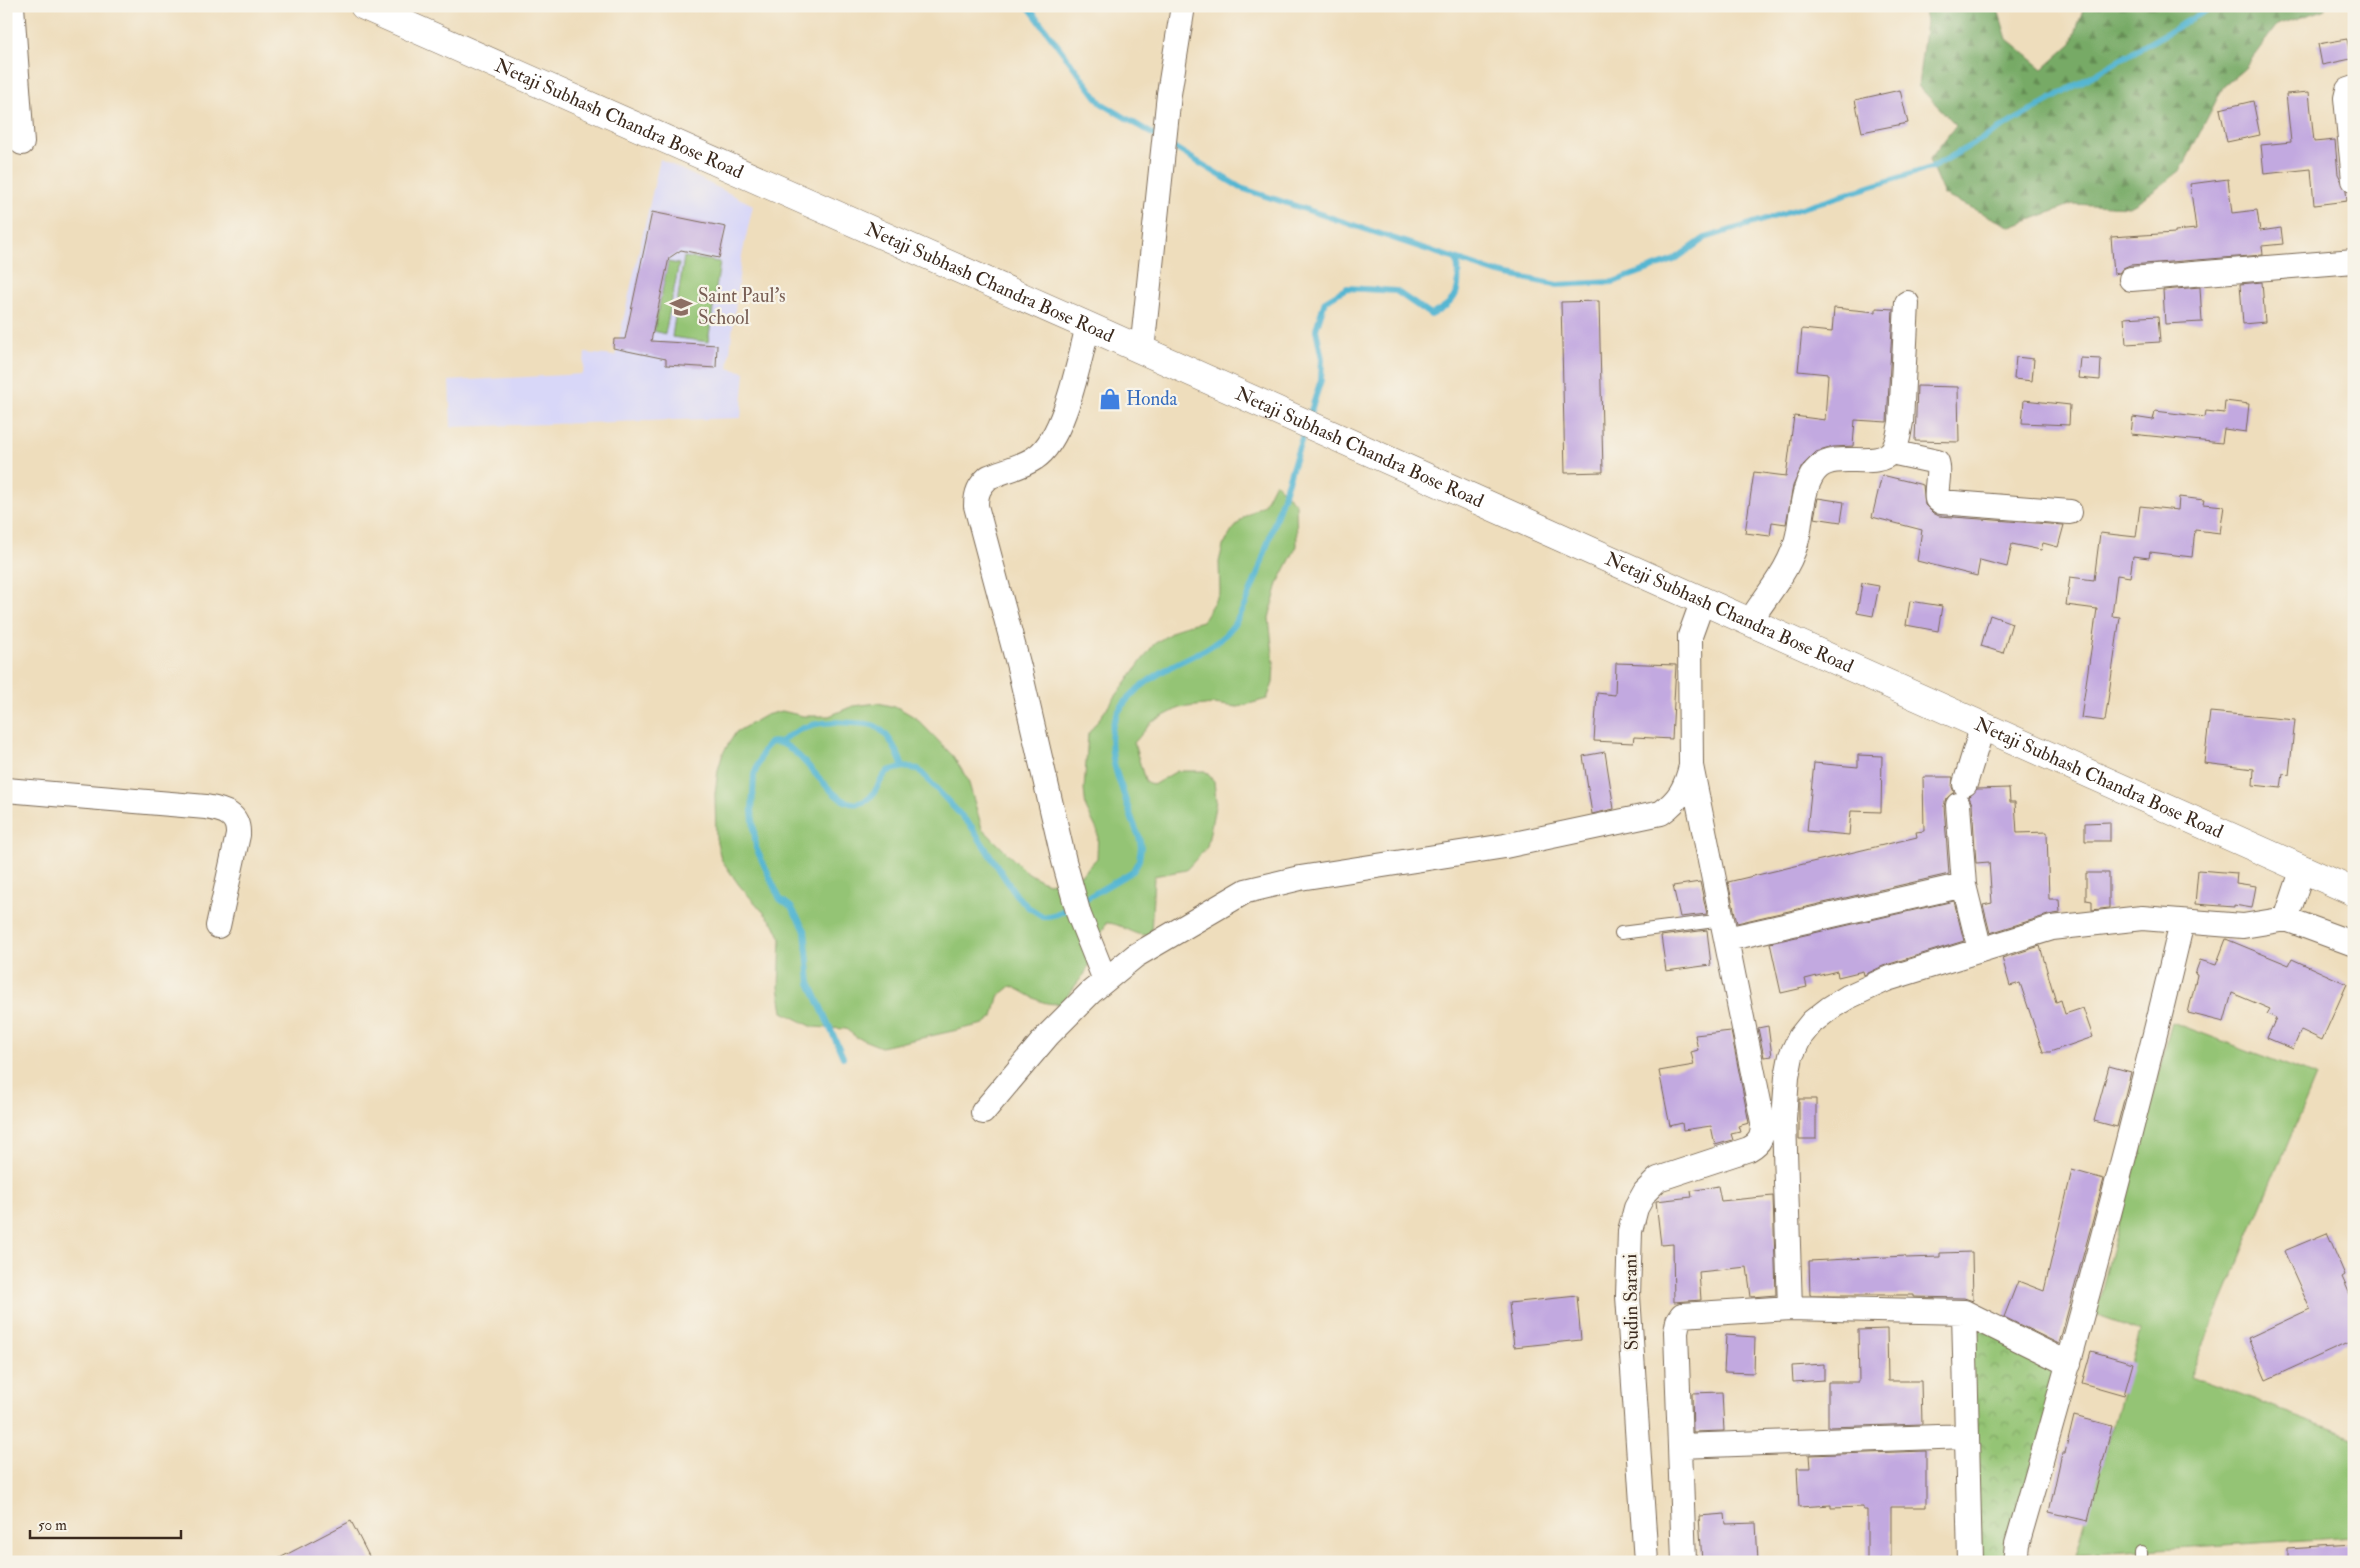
<svg xmlns="http://www.w3.org/2000/svg" width="2360" height="1568" font-family="'IM FELL Double Pica',serif">
	<style>
		.built { fill: #d8d7f8 }
		.green { fill: #94c474; stroke: #687749 }
		.forest { fill: url(#forest-firs); stroke: #596a42 }
		.park { fill: url(#park-crowns); stroke: #687749 }
		.lines { fill: none; stroke-linecap: round; stroke-linejoin: round }
		.stream { stroke: #54b6d2; stroke-width: 6 }
		.building { fill: #c2a9e0 }
		.service-casing { stroke: #7a6955; stroke-width: 14 }
		.minor-casing { stroke: #7a6955; stroke-width: 26 }
		.tertiary-casing { stroke: #7a6955; stroke-width: 29 }
		.service { stroke: #fff; stroke-width: 12 }
		.minor { stroke: #fff; stroke-width: 24 }
		.tertiary { stroke: #fff; stroke-width: 28 }
		.labels { text-anchor: middle; dominant-baseline: central; stroke-width: 4.5; stroke-linejoin: round; paint-order: stroke }
		.street-label { font-size: 19px; fill: #3b2a1e; stroke: #f7f3e8 }
		.education-label { font-size: 19px; fill: #785e54; stroke: #f7f3e8; text-anchor: start }
		.shop-label { font-size: 19px; fill: #366cbe; stroke: #f7f3e8; text-anchor: start }
	</style>
	<defs>
		<pattern id="forest-firs" width="22" height="20" patternUnits="userSpaceOnUse" patternTransform="scale(1.25)"><rect width="22" height="20" fill="#7a6"/><path d="M5 1l3.5 6h-7zM16 11l3.5 6h-7z" fill="#638b53"/></pattern>
		<pattern id="park-crowns" width="20" height="18" patternUnits="userSpaceOnUse" patternTransform="scale(1.25)"><rect width="20" height="18" fill="#94c474"/><path d="M2 6a3 3 0 1 1 6 0M12 15a3 3 0 1 1 6 0" fill="none" stroke="#7a9f5f"/></pattern>
	</defs>
	<rect width="100%" height="100%" fill="#f7f3e8"/>
	<filter id="ink" filterUnits="userSpaceOnUse"><feTurbulence type="fractalNoise" baseFrequency=".02" numOctaves="2"/><feDisplacementMap in="SourceGraphic" scale="10" xChannelSelector="R" yChannelSelector="G"/><feConvolveMatrix kernelMatrix="1 2 1 2 8 2 1 2 1" color-interpolation-filters="sRGB"/></filter>
	<filter id="wash" filterUnits="userSpaceOnUse"><feTurbulence type="fractalNoise" baseFrequency=".0096" numOctaves="4" result="noise"/><feDisplacementMap in="SourceGraphic" scale="20" xChannelSelector="R" yChannelSelector="G"/><feGaussianBlur stdDeviation="1.12" result="paint"/><feColorMatrix in="noise" values="0 0 0 0 0 0 0 0 0 0 0 0 0 0 0 0 0 1.4 0 .05"/><feComposite in="paint" operator="in"/></filter>
	<g filter="url(#wash)">
		<rect width="100%" height="100%" fill="#eeddbc"/>
		<path class="built" d="M660,159l93,46 -12,55 -13,108 17,4 -4,46 -290,9 -2,-46 134,-7 2,-21 30,3z"/>
		<path class="green" d="M684,257l36,5 -12,80 -36,-5z
			M668,262l11,2 -14,70 -11,-3z
			M1275,482l21,22 1,42 -19,37 -9,35 5,45 -1,20 -6,16 -29,8 -25,-3 -34,4 -27,14 -18,21 11,38 8,4 24,-14h28l9,10 2,20 -9,46 -21,23 -32,6 -3,58c-17,5 -27,-11 -45,-11l-21,50 -23,30c-22,4 -31,-9 -51,-17l-13,11 -5,20 -9,7 -103,23 -25,-10 -10,-8 -33,-2 -30,-15 -4,-25 2,-48 -7,-15 -35,-39 -18,-26 -5,-21 -1,-44 3,-24 5,-17 13,-21 30,-17 16,-4 21,5h26l24,-10 25,-3 21,5 17,10 37,38 15,24 14,48 42,42 16,10 9,3 33,-9 15,-16 1,-26 -12,-24 -2,-18 4,-56 66,-90 26,-17 22,-6 18,-29 -1,-30 4,-16 9,-15 12,-14 20,-13z
			M2172,1022l144,54 -126,301 164,60v100l-278,17 64,-223 -45,-16z"/>
		<path class="forest" d="M1923,6h74l10,33 36,30 29,-26 12,-37h242l-2,4 -47,15 -32,43 -22,19 -42,83 -27,21 -25,16 -56,-3 -62,23 -67,-32 -15,-35 27,-35 -38,-39 8,-64z"/>
		<path class="park" d="M1964,1312l105,52 -54,198h-45z"/>
		<g class="lines">
			<path class="stream" d="M1028,6l73,97 58,35
				M1170,145l71,43 254,84 62,13 56,-3 61,-22 31,-22 228,-71 281,-161
				M1309,417l12,-37 1,-21 -6,-30 9,-28 22,-13 49,3 35,24c28,-14 30,-25 26,-55
				M780,742c23,-18 43,-22 72,-19 8,1 16,0 23,3 15,8 23,27 28,41
				M1080,902l53,-31 6,-11 2,-13 -2,-11c-8,-16 -12,-33 -18,-50 -22,-58 -8,-84 44,-116 19,-12 42,-18 59,-34 17,-16 25,-41 34,-63l47,-144
				M843,1057l-33,-74 -5,-53 -14,-23 -11,-8 -24,-51 -4,-37 2,-36 9,-24 6,-8c33,-9 62,76 96,58 12,-6 13,-21 23,-30l15,-4 15,2 53,57 45,69 12,12 16,10 13,-3 14,-7"/>
		</g>
		<g id="blocks">
			<path class="building" d="M2347,39l4,20 -29,6 -4,-21z
				M1900,90l8,33 -46,9 -7,-32z
				M2309,92l5,50 21,-2 3,34 8,16 1,11 -33,4 -3,-36 -47,5 -3,-29 30,-3 -5,-48z
				M2253,101l7,34 -33,7 -7,-33z
				M2228,179l4,34 25,-3 3,21 21,-3 2,16 -21,2 1,9 -133,10 -7,3 -4,5 -5,1 -3,-37 64,-4v-2l21,-2 -6,-45z
				M652,212l74,15 -7,31 -38,-8 -12,8 -18,83 66,4 -1,23 -50,-3v-6l-53,-11 1,-9h11z
				M2262,282l3,40 -22,2 -3,-40z
				M2200,287l2,35 -37,2 -2,-34z
				M1599,301l4,171 -38,1 -4,-171z
				M1834,308l42,4v-4l17,1 -6,113 -32,-2 -2,26 -20,1 -17,5 -14,14 -9,20 -7,38 -14,-2 -2,14 -25,-3 9,-61 32,4 8,-60 31,4 3,-46 -30,-3 4,-42 30,3z
				M2158,316l2,26 -34,2 -2,-26z
				M2016,357l18,2 -2,22 -18,-2z
				M2080,358l21,1 -1,21 -22,-2z
				M1917,386l41,1 1,55 -44,-1z
				M2024,400l46,5 -1,20 -47,-2z
				M2225,401l24,3 -3,28 -22,-3 -2,14 -91,-9 2,-17 20,3 2,-9 50,6 1,-6 18,2z
				M1882,475l41,10 2,20 8,8 6,3 125,9 -6,22 -15,-4 -2,7 -29,-6 -5,23 -27,-7 -3,16 -60,-15 5,-31 -50,-13z
				M2179,497l25,3 -1,4 21,2 -4,27 -25,-3 -3,27 -42,-5 -1,6 -16,-2 -3,21 -13,-2 -5,41 8,1 -15,104 -24,-3 16,-109 -31,-4 4,-28 24,3 6,-47 36,4 4,-31 38,4z
				M1818,498l26,4 -3,20 -27,-4z
				M1862,583l17,3 -6,30 -16,-3z
				M1910,601l32,5 -4,25 -32,-6z
				M1990,615l22,8 -9,30 -22,-7z
				M1616,663l60,2 -4,74 -38,-2 -1,6 -39,-2 3,-48 18,2z
				M2210,712l85,8 -6,55 -6,-1 -2,14 -28,-3 1,-16 -50,-6z
				M1605,752l9,57 -22,5 -9,-58z
				M1858,755l24,1 -1,56 -30,-1 -2,24 -42,-4 7,-68 44,4z
				M1923,777h30l-1,10 2,5 -8,7 -2,7 5,68 -212,49 -9,-41 189,-45 -1,-5 8,-1z
				M2009,788l1,14h5l2,31 30,-1 2,67h10l1,14 -12,2 -58,18 -7,-28 9,-2 -3,-41 -13,1 -4,-59 -3,-7 8,-8z
				M2110,822v19h-25v-18z
				M2198,870l39,3 -1,10 20,3 -4,22 -18,-3v2l-39,-3z
				M2086,873h23v35l-17,2v-9l-6,-1z
				M1700,882l7,32 -27,3 -7,-31z
				M1954,901l10,40 -81,25 -19,9 -1,-4 -25,6 -1,-6 -32,8 2,8 -26,6 -11,-50z
				M1707,930l4,35 -45,6 -5,-35z
				M2226,939l63,26 3,-6 55,25 -25,56 -21,-10 -8,19 -26,-11 9,-20 -9,-4 3,-5 -38,-16 -8,29 -36,-9 9,-38 -2,-1 5,-14 16,5z
				M2040,946l16,56 5,-2 4,14 18,-6 10,29 -43,15h-7l-23,-69 -10,3 -8,-28z
				M1768,1026l4,30 -8,1 -6,-29z
				M1731,1031l18,92 -11,3 2,6 -9,2 2,6 -18,5 -4,-19 -28,4 -1,-7 -12,3 -11,-55 35,-6 -3,-13 7,-2 -3,-15z
				M2109,1066l22,6 -14,55 -23,-6z
				M1799,1099h17v40h-17z
				M2072,1170l32,9 -45,165 -55,-27 14,-36 26,10z
				M1718,1186l3,15 52,-5 3,99 -25,2 -4,-30 -48,5 2,28 -27,2 -1,-58 -12,1 -5,-44 36,-4 -1,-6z
				M2327,1233l18,42 -3,2 12,26v37l-88,40 -18,-42 62,-29 -26,-58z
				M1972,1252l1,49 -9,-3 -50,-1v-2h-104l-1,-34 96,-5v2l35,-1v-4z
				M1577,1296l4,44 -67,7 -5,-44z
				M1887,1329l1,52h33l1,43 -94,3v-45h31l-1,-52z
				M1726,1335l29,2 -1,36 -30,-1z
				M2091,1351l42,12 -9,32 -42,-12z
				M1824,1364v16l-31,2 -1,-16z
				M1722,1392l2,39 -31,1 -1,-39z
				M2074,1416l38,10 -24,95 -39,-9 13,-59h3z
				M1926,1451v56h-35v53l-24,1v-51h-4v-3l-32,1v-3l-32,2 -2,-39h13l-1,-13z
				M1725,1514l1,10 30,-1 2,39h-56l-3,-46z
				M351,1521l21,41h-100z
				M2354,1545v17h-67v-13z"/>
		</g>
	</g>
	<g filter="url(#ink)">
		<use href="#blocks" fill-opacity="0" stroke="#7a6955" stroke-width="1"/>
		<g class="lines">
			<g class="service-casing">
				<path id="service" d="M1621,933l102,-13
					M2141,1553v9"/>
			</g>
			<g class="minor-casing">
				<path id="minor" d="M12,6l10,137
					M2354,88l-6,2 -2,8 8,82
					M2131,279l223,-18
					M1088,326c-9,34 -23,113 -53,132 -13,9 -32,13 -46,19 -10,9 -13,16 -13,29l43,161 45,194 15,54 26,65
					M1142,351l27,-257 14,-88
					M1891,452l46,10c4,11 -2,25 0,37l4,3 129,10
					M1750,621c17,-27 42,-54 48,-86 4,-20 4,-54 21,-68 19,-16 58,3 73,-16 6,-7 7,-19 9,-29l6,-119
					M1965,784l18,-59
					M6,790l200,17c18,3 33,7 32,28l-20,91
					M1958,805l6,80 16,65
					M2286,919l17,-51
					M1727,939l237,-54
					M983,1112l65,-77 43,-43 44,-36 111,-65 54,-13 205,-32 156,-33c18,-13 25,-25 30,-47
					M1790,1308l-6,-189 3,-42 4,-21 9,-19 12,-15 18,-14 18,-11 39,-18 165,-51 90,-10 101,8 43,-7 68,25
					M1964,1312l6,250
					M1680,1446l287,-10
					M1646,1562l-18,-266 2,-65 6,-23 9,-16 13,-13 91,-30c12,-6 14,-14 14,-27l-72,-356 -1,-130 13,-36
					M1684,1562l-8,-230 2,-11 4,-6 108,-7 174,4 105,52
					M2015,1562l2,-18c60,-206 116,-413 165,-622"/>
			</g>
			<g class="tertiary-casing">
				<g id="tertiary">
					<path id="s1" d="M364,6l724,320 1266,566"/>
				</g>
			</g>
			<use href="#service" class="service"/>
			<use href="#minor" class="minor"/>
			<use href="#tertiary" class="tertiary"/>
		</g>
	</g>
	<defs>
		<g id="school-bare" transform="scale(1.725)"><path d="M0-5L7-2L0 1L-7-2ZM-4 1L0 2.5L4 1V4Q0 6-4 4Z" fill="#8d6e63" stroke="#f7f3e8" stroke-width="2.5" paint-order="stroke"/></g>
		<g id="shop-bare" transform="scale(1.725)"><path d="M-5-2.5h2.3a2.7 3.5 0 0 1 5.4 0H5L5.5 6h-11ZM-1.5-2.5h3a1.5 2.3 0 0 0-3 0Z" fill="#3f7fe0" stroke="#f7f3e8" stroke-width="2.5" paint-order="stroke"/></g>
	</defs>
	<g fill-rule="evenodd">
		<use href="#school-bare" x="681" y="307"/>
		<use href="#shop-bare" x="1110" y="399"/>
	</g>
	<g class="labels">
		<g class="street-label">
			<text stroke="none"><textPath href="#s1" startOffset="279">Netaji Subhash Chandra Bose Road</textPath></text>
			<text stroke="none"><textPath href="#s1" startOffset="684">Netaji Subhash Chandra Bose Road</textPath></text>
			<text stroke="none"><textPath href="#s1" startOffset="1089">Netaji Subhash Chandra Bose Road</textPath></text>
			<text stroke="none"><textPath href="#s1" startOffset="1494">Netaji Subhash Chandra Bose Road</textPath></text>
			<text stroke="none"><textPath href="#s1" startOffset="1899">Netaji Subhash Chandra Bose Road</textPath></text>
			<text transform="translate(1631 1302) rotate(-91)">Sudin Sarani</text>
		</g>
		<g class="education-label">
			<text x="698" y="296">Saint Paul's<tspan x="698" dy="22">School</tspan></text>
		</g>
		<g class="shop-label">
			<text x="1126" y="399">Honda</text>
		</g>
	</g>
	<rect width="2360" height="1568" fill="none" stroke="#f7f3e8" stroke-width="25"/>
	<path d="M30 1530v8h151v-8" fill="none" stroke="#3b2a1e" stroke-width="2.5"/>
	<text x="38" y="1530" font-size="15" fill="#3b2a1e" stroke="#f7f3e8" stroke-width="4" paint-order="stroke">50 m</text>
</svg>
